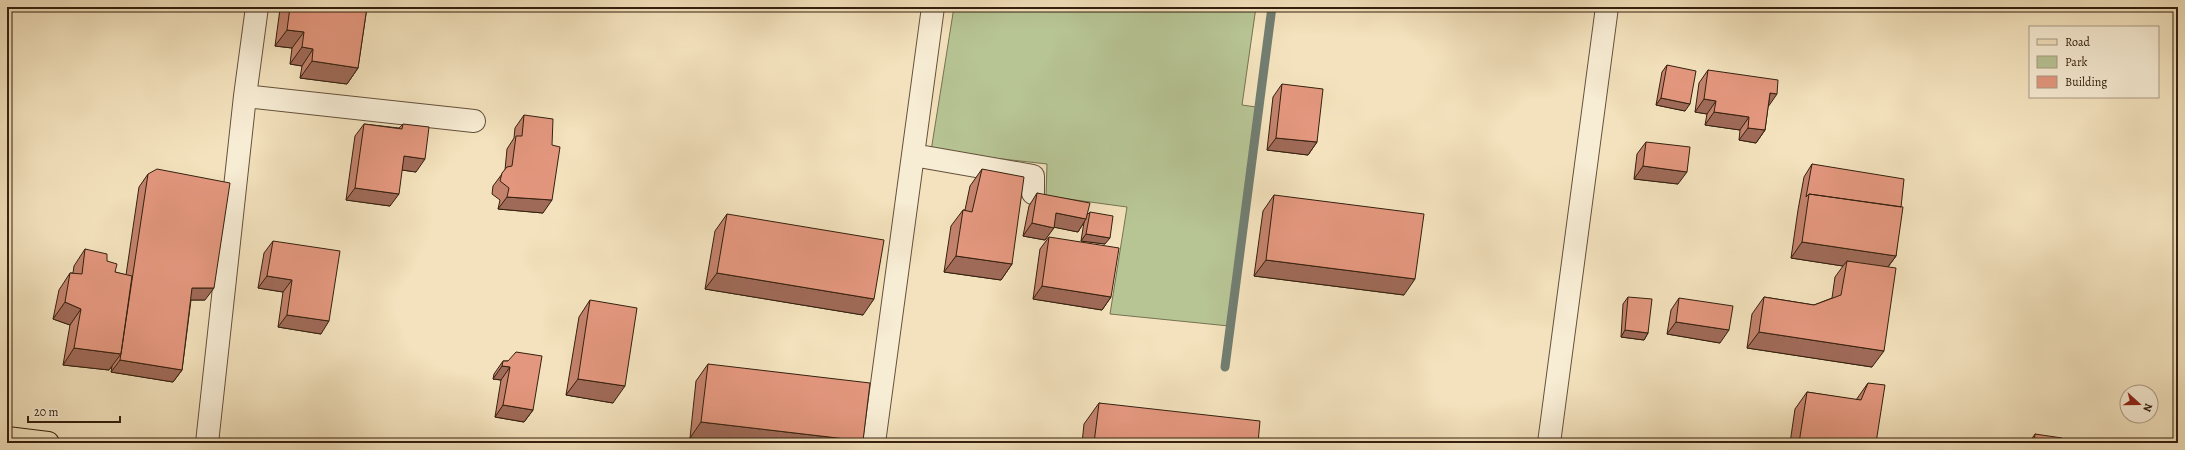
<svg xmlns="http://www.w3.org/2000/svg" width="2185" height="450" font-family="Alegreya,serif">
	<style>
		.green { fill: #b7c494; stroke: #767251 }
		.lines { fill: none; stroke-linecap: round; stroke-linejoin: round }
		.stream { stroke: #727e71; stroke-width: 9 }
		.minor-casing { stroke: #64503a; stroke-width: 24 }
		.major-casing { stroke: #34200e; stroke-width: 24 }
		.minor { stroke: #f7ecd4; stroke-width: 22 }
		.major { stroke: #f3e2bd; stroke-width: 22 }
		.wall { fill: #c3826c; stroke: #34200e }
		.shaded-wall { fill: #9f6a58; stroke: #34200e }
		.building { fill: #e3977e; stroke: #34200e }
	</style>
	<rect width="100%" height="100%" fill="#f3e2bd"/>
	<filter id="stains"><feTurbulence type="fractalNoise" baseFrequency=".005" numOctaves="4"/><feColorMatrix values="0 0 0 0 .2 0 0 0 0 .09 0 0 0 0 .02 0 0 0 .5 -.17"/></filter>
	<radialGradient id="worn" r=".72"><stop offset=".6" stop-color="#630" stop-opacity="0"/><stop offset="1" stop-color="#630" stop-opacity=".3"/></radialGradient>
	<path class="green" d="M954,7h302l-14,98 14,2 -27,219 -119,-12 17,-107 -81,-11 1,-32 -116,-13z"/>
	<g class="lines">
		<path class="stream" d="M1225,367l47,-360"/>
		<g class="minor-casing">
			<path id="minor" d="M245,96l229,25
				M913,155l120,21v17
				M207,443l38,-347 12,-89
				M874,443l59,-436
				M1549,443l58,-436"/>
		</g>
		<g class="major-casing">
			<path id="major" d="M7,438l41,5"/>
		</g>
		<use href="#minor" class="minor"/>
		<use href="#major" class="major"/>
	</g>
	<path class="wall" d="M282,7h85l-9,61 -11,16 -47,-6 2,-12 -12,-2 2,-16 -17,-2 5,-37z
		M1667,65l18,46 -29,-6 6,-33z
		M1708,70l60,37 -3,23 -9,13 -17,-3 1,-10 -35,-5 2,-11 -12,-2 4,-29z
		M1282,84l35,58 -9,13 -41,-5 6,-53z
		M524,115l19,98 -45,-4 2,-9 -8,-6 1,-8 12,-16 2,-21 7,-11 1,-10z
		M364,124l35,4 4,-4 13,48 -14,-2 -12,36 -44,-6 9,-64z
		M1646,142l32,42 -44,-5 3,-25z
		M1812,164l89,43 -5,49 -8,11 -16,100 -125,-19 5,-34 12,-17 50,8 18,-7 3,-21 8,-11 -52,-8 7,-48 6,-33z
		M982,169l30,95 -11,16 -57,-8 7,-46 12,-16h2l5,-24z
		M148,174l57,126h-14l-9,70 -9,12 -62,-10 1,-6 -3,4 -46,-5 7,-40 -17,-6 6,-29 11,-17h3l1,-7 11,-17 22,12 8,11 11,3 13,-88z
		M1037,193l50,22 3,-3 15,32 -24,-3 3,-19 -6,10 -24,-5 -9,13 -22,-4 6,-30z
		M1274,195l130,100 -150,-19 9,-65z
		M727,214l136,101 -158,-26 10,-58z
		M1049,237l62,60 -9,13 -69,-11 7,-50z
		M273,241l48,93 -43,-7 5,-35 -25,-4 6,-35z
		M1628,297l20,36 -4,7 -23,-3 2,-33z
		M1679,298l41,45 -53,-9 4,-24z
		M590,300l23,103 -47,-8 13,-78z
		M503,361h5l25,49 -9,12 -29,-5 6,-37 -8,-1 1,-5z
		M708,364l154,79h-132l-40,-5 6,-57z
		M1868,383l8,60h-86l5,-34 12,-17 49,8z
		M1099,403l159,40h-176l2,-19z
		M2035,434l26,9h-32z"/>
	<path class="shaded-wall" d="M287,30l17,2 -12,16 -17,-2z
		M302,47l11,2 -11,17 -12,-2z
		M312,61l46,7 -11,16 -47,-6z
		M1770,93l7,1 -9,13z
		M1661,98l29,6 -5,7 -29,-6z
		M1704,99l12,2 -9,13 -12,-2z
		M1714,112l35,5 -9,13 -35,-5z
		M1748,128l17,2 -9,13 -17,-3z
		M1276,138l41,4 -9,13 -41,-5z
		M404,156l21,3 -9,13 -21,-3z
		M1643,166l44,6 -9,12 -44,-5z
		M355,188l44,6 -9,12 -44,-6z
		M507,197l45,3 -9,13 -45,-4z
		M1056,213l30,6 -8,13 -30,-6z
		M1032,223l22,5 -9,12 -22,-4z
		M1086,234l24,4 -5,6 -24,-3z
		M1802,242l94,14 -12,16 -37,-11 -4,5 -52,-8z
		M956,256l56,8 -11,16 -57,-8z
		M1266,260l149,19 -11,16 -150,-19z
		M717,273l157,26 -11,16 -158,-26z
		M267,276l25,4 -9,12 -25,-4z
		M1042,286l69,11 -9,13 -69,-11z
		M192,288h22l-9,12h-21z
		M65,302l16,7 -11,16 -17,-6z
		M287,315l42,6 -8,13 -43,-7z
		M1676,322l53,8 -9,13 -53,-9z
		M1625,330l23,3 -4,7 -23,-3z
		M1759,332l125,19 -12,16 -125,-19z
		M74,348l47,6 -12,16 -46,-5z
		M120,360l62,10 -9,12 -62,-10z
		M502,366l8,1 -9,13 -8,-1z
		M578,379l47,7 -12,17 -47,-8z
		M503,405l30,5 -9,12 -29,-5z
		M701,422l162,19 -1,2h-132l-40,-5z"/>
	<path class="building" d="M290,7h77l-9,61 -46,-7 1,-12 -11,-2 2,-15 -17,-2z
		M1667,65l29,6 -6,33 -29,-6z
		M1708,70l70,10 -1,14 -7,-1 -5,37 -17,-2 1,-11 -35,-5 2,-11 -12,-2z
		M1282,84l41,5 -6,53 -41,-4z
		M524,115l29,4 -1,26 8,2 -8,53 -45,-3 2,-9 -9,-7 2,-8 5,-6 5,-1 4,-30h6z
		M364,124l38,5 1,-5 26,3 -4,32 -21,-3 -5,38 -44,-6z
		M1646,142l44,5 -3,25 -44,-6z
		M1812,164l92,15 -3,28 -92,-13 -3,3z
		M157,169l73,14 -16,105h-22l-10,82 -62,-10 28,-186z
		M982,169l42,8 -12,87 -56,-8 7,-46 9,2z
		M1037,193l53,10 -4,16 -30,-6 -2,15 -22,-5z
		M1809,194l94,13 -7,49 -94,-14z
		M1274,195l150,19 -9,65 -149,-19z
		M1090,212l23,4 -3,22 -24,-4z
		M727,214l157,26 -10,59 -157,-26z
		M1049,237l70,11 -8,49 -69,-11z
		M273,241l67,10 -11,70 -42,-6 5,-35 -25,-4z
		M85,249l22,5v7l10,3 -2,8 17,4 -11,78 -47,-6 7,-39 -16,-7 5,-29 12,1z
		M1847,261l49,7 -12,83 -125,-19 5,-35 50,8 27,-10z
		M1628,297l24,2 -4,34 -23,-3z
		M1679,298l54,8 -4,24 -53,-8z
		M590,300l47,8 -12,78 -47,-7z
		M516,352l26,4 -9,54 -30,-5 7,-38 -8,-1 1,-5h5z
		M708,364l162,19 -7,58 -162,-19z
		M1868,383l17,2 -9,58h-77l8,-51 54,8z
		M1099,403l161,18 -2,22h-164z
		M2035,434l27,4 -1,5h-27z"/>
	<rect width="2185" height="450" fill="none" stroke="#f3e2bd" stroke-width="24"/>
	<rect x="8" y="8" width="2169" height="434" fill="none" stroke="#34200e" stroke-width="2"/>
	<rect x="12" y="12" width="2161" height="426" fill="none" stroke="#34200e"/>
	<rect x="2029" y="26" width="130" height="72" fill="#f7ecd4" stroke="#a99a85"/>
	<rect x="2037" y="39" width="20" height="6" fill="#f3e2bd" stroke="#a99a85"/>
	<text x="2065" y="46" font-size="12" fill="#34200e">Road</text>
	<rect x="2037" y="56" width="20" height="12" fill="#b7c494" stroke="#a99a85"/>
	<text x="2065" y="66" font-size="12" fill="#34200e">Park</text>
	<rect x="2037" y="76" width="20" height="12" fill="#e3977e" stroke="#a99a85"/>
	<text x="2065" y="86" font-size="12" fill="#34200e">Building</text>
	<g transform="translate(2139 404) rotate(111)"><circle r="19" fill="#f7ecd4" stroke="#a99a85"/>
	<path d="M0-3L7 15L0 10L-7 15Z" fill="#8f2418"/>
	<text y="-6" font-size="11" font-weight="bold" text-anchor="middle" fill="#34200e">N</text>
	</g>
	<path d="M28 416v6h92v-6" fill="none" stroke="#34200e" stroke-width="2"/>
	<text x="34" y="416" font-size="12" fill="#34200e" stroke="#f7ecd4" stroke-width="3" paint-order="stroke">20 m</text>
	<rect width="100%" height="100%" filter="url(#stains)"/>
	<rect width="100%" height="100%" fill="url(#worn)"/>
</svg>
